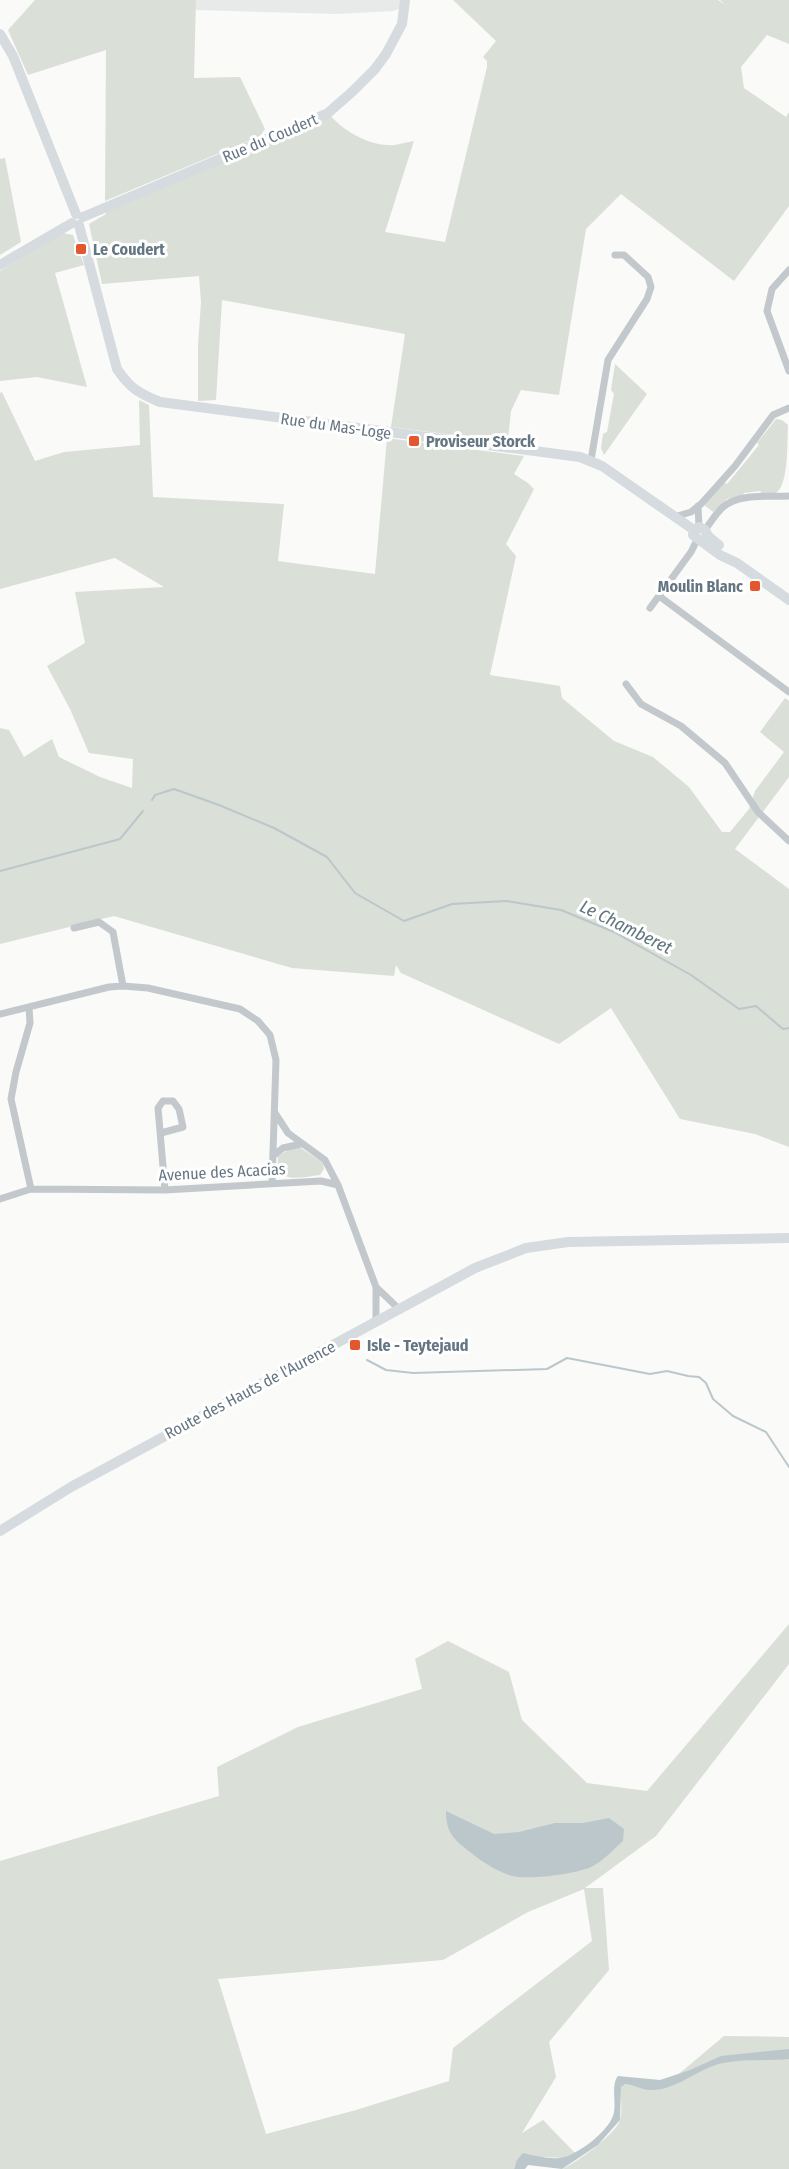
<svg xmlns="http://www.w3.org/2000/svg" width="789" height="2169" font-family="'Fira Sans Condensed',sans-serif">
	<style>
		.built { fill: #e8e9e9 }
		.green { fill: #dadfd7; fill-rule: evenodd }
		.water { fill: #bbc7cb }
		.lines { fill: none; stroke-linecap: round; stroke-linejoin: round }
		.stream { stroke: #bbc7cb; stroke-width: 2 }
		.street { stroke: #c3c8cc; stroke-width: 7 }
		.secondary { stroke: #d6dbdf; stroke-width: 10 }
		.poi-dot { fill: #e4572e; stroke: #fff; stroke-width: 2 }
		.labels { text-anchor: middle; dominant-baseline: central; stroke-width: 6; stroke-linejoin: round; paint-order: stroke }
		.street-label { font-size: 16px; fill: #657683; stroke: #fff }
		.poi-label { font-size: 16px; font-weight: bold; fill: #657683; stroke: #fff; text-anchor: start }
		.water-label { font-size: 18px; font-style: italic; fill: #60757c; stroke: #fff }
	</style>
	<rect width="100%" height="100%" fill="#fafaf8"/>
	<path class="built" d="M196,0h209l-1,7 -10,4 -59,3 -139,-4z"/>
	<path class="green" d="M35,0h161l-2,78 46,-1 25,52 -5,7 -155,65 1,-151 -78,25 -20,-45z
		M453,0h265l7,5 -5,-5h69v44l-22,-9 -26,32 3,21 42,29 3,-5v94l-55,75 -113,-87 -35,35 -27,166 -38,-5 -10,21 -3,28 -38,-2 -79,-10 14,-93 -183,-34 -6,100 -18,1v-56l3,-43 -2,-26 -97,8 -13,-60 17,-10 -1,-6 223,-95c15,18 42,34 67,32 6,-1 12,-3 19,-4l-29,91 60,10 42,-175v-6l-4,-4 13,-16z
		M5,158l16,84 -21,13v-96z
		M63,233l10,2 11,30 -29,8 32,114 -50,-10 -37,4v-110z
		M615,364l32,30 -43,61 -3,-7 2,-14 4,-2 7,-38 -3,-4z
		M2,392l33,69 29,-9 76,-7 -1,-45 10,5 4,92 131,7 -6,57 97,13 12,-136 137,18 -10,18 14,9 6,6 -28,55 10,12 -26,119 70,11 2,12 52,43 39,16 36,30 33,45h8l19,-23 6,-18 29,-39 -24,-20 25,-34 4,3v76l-54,72 54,40v258l-34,-13 -75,-15 -69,-111 -52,36 -158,-71 -5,-8 -2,11 -102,-8 -178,-52 -114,28v-216l9,2 15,27 28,-18 7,18 41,20 32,11 1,-29 -44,-6 -19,-44 -23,-43 38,-23 -10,-51 89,-5 -49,-29 -115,31v-196z
		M776,419l6,1 6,5c-1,17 1,59 -12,68 -4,2 -10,1 -14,1l-2,-3 -16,2 -1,2 -16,4 -14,13 -9,-7 20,-23 3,2 32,-39 -2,-2z
		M294,1147l7,1 22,15 1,6 -4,6c-19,2 -45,11 -42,-19z
		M789,1624v40l-133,172 -71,52h18l6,82 -60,72 7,35 -34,56 21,-13 32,33 -12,5 -19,-1 -29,8 -1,4h-514v-308l219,-65 -2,-29 81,-40 124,-38 -7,-30 33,-18 61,31 13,48 65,63 60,8zM584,1889l8,52 -139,107 -4,33 -93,29 -90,24 -48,-155 225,-19 85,-48z
		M724,2036l65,1v132h-227c14,-6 53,-34 58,-49 3,-10 0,-23 1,-34l4,-2 19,5 18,-1z"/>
	<path class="water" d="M446,1811l48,23 25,-2 36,-9h28l26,-5 15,11 -1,12c-10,9 -20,20 -32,26 -15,7 -66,14 -82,8 -14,-5 -28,-14 -39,-23 -17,-13 -24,-20 -24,-41z
		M789,2049v10c-22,2 -45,0 -66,4 -26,5 -47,29 -75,27 -8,-1 -15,-5 -23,-6l-4,3 -1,33 -22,25 -36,24 -34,-4 -3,4h-11l3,-9 6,-7c12,3 25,6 37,5 17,-2 52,-29 54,-46 2,-12 -3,-27 4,-36l42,4 30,-10 31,-14z"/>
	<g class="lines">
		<path class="stream" d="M152,800l3,-5 19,-6 45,16 55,23 53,29 28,36 49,28 48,-17 55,-3 54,9 53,22 77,43 48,34 17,-3 27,23 6,-1
			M0,871l120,-32 23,-28
			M367,1360l19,10 27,3 134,-4 20,-11 83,16 17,-3 21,5 11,1 7,6 7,16 20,17 33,16 23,35"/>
		<path class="street" d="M789,270l-17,19 -5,22 22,60
			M591,460l17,-100 39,-61 4,-12 -3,-10 -24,-22h-9
			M698,506l1,21
			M674,517l17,-5 10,-8 34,-38 38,-51 16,-7
			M705,530c6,-8 11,-17 18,-23 16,-14 46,-10 66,-11
			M659,596l130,96
			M650,608l41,-56 6,-12
			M626,684l15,20 40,22 44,37 33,49 31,29
			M74,928l25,-6 14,10 10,54
			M29,1007l1,16 -14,49 -5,27 20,90
			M0,1014l109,-27 14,-1 25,2 92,21 18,12 12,14 6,25 -4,123
			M275,1113l13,20 37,27 13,25
			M161,1133l22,-6 -4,-18 -6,-8h-10l-5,7 7,82
			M273,1156l10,-8 18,-4
			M0,1199l31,-10 134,1 156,-9 17,4 38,102v35
			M376,1287l24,23"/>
		<path class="secondary" d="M0,34l13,22 63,158
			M83,217l245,-104 25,-22 22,-22 11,-15 16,-30 3,-24
			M79,225l38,144c13,19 21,24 43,33l420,55 22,9 92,64
			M0,265l72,-42
			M694,530l-1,5 27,20 17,8 52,37
			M694,530l5,-3 6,3 3,6 11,9
			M0,1531l71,-44 404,-219 51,-20 42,-6 221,-4"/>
	</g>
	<g class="poi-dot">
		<rect x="75" y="243" width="12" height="12" rx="3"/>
		<rect x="408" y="435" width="12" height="12" rx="3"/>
		<rect x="749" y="580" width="12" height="12" rx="3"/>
		<rect x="349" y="1339" width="12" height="12" rx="3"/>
	</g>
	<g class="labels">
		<g class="street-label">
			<text transform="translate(270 138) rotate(-23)">Rue du Coudert</text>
			<text transform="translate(336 426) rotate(8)">Rue du Mas-Loge</text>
			<text transform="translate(222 1172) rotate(-3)">Avenue des Acacias</text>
			<text transform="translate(250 1390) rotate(-28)">Route des Hauts de l'Aurence</text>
		</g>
		<g class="poi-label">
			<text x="93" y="249">Le Coudert</text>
			<text x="426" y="441">Proviseur Storck</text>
			<text x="743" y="586" text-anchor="end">Moulin Blanc</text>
			<text x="367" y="1345">Isle - Teytejaud</text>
		</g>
		<g class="water-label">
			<text transform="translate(626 927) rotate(26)">Le Chamberet</text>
		</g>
	</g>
</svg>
